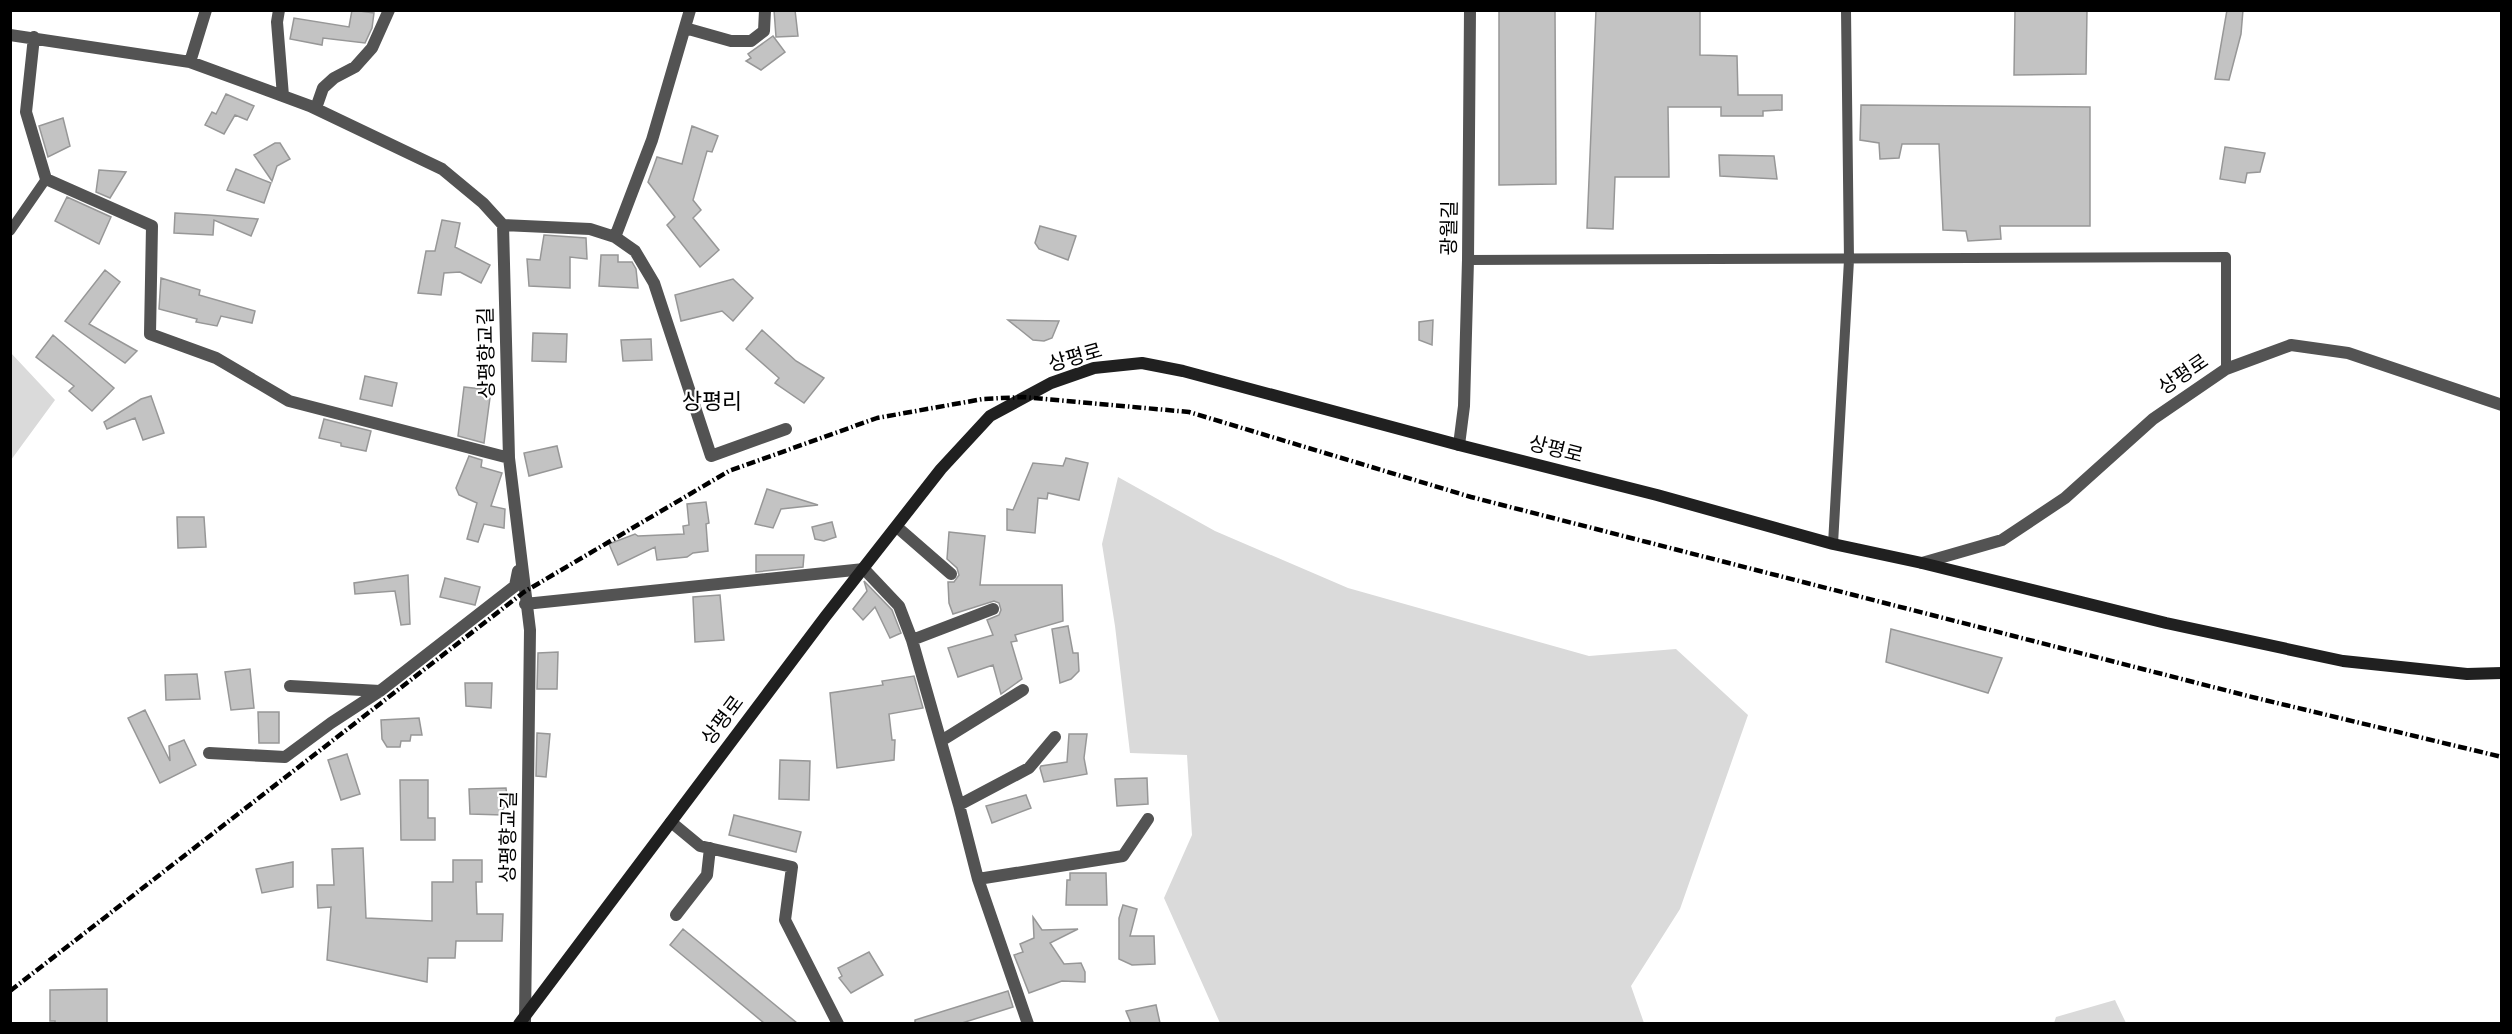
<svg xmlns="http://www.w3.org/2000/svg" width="2512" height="1034" font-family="Inter,'Noto Sans KR',sans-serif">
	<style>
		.green { fill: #dadada }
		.building { fill: #c3c3c3; stroke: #979797; stroke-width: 1.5 }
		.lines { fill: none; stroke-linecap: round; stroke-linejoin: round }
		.service { stroke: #535353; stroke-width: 10 }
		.minor { stroke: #535353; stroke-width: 12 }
		.secondary { stroke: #202020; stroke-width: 12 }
		.rail { stroke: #000; stroke-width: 4.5; stroke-dasharray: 9 3 1.5 3; stroke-linecap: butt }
		.labels { text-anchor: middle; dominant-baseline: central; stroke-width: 4.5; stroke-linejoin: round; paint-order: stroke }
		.street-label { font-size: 20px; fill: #000; stroke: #fff }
		.quarter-label { font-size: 22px; fill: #000; stroke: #fff }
	</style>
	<rect width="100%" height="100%" fill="#fff"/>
	<path class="green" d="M11,353l44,47 -44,60z
		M1118,477l97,54 133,57 241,68 87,-7 72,66 -68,194 -49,77 13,37h-424l-56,-125 28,-63 -5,-80 -57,-2 -15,-127 -13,-82z
		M2115,1000l11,23h-72l2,-6z"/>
	<path class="building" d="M352,10l22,3 -2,15 -7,15 -42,-5 -1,7 -32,-6 4,-21 55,9z
		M774,10h21l3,26 -22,1z
		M1499,10h56l1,174 -57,1z
		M1596,10h104v45l37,1 1,39h44v15l-19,1v5h-42v-9h-53l1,70h-54l-2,52 -26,-1z
		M2015,10h72l-1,64 -72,1z
		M2227,10h16l-2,24 -12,46 -14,-1z
		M773,36l12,16 -24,18 -15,-9 5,-3 -3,-4z
		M226,94l28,12 -7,14 -12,-5 -11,19 -19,-9 7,-13 4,2z
		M1861,105l229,2v119h-90l1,13 -33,2 -2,-10 -23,-1 -4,-86h-37l-3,14 -19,1 -1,-16 -19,-3z
		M63,118l7,28 -22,11 -9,-31z
		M692,126l26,10 -6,16 -5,-1 -14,49 8,10 -8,8 26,32 -19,17 -33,-42 8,-8 -27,-35 9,-25 25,7z
		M275,143h5l10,16 -13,7 -5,15 -18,-26z
		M2225,147l40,6 -5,19 -13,1 -2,10 -25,-4z
		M1719,155l55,1 3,23 -57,-3z
		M236,169l35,14 -7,20 -37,-13z
		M99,170l27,2 -16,26 -14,-6z
		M67,197l44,20 -12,27 -44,-23z
		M175,213l33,2 50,4 -7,17 -37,-16 -1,15 -39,-2z
		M442,220l18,3 -5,24 35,18 -9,18 -21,-11 -16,1 -3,22 -23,-2 8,-42h9z
		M1040,226l36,10 -8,24 -29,-11 -4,-6z
		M544,235l42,3 1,21 -17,-2v31l-41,-2 -2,-27 13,1z
		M601,255h17v7h14l4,7 2,19 -39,-2z
		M105,270l15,12 -31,42 48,27 -12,12 -60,-42z
		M161,278l39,12 -1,5 56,16 -3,12 -31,-7 -4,10 -21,-4 1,-3 -38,-10z
		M733,279l20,19 -20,23 -11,-10 -41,10 -6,-26z
		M1008,320l51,1 -7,17 -8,3 -11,-1z
		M1433,320l-1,25 -13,-5v-18z
		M762,330l34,31 28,17 -20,25 -29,-20 4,-5 -33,-29z
		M533,333l34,1 -1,28 -34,-1z
		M53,335l61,53 -22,23 -23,-20 5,-5 -38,-29z
		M651,339l1,21 -29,1 -2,-21z
		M365,376l32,7 -5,23 -32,-7z
		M464,387l27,3 -7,53 -26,-7z
		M151,396l13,37 -21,7 -8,-22 -28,11 -3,-7 37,-23z
		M324,419l47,12 -5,20 -25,-5v-3l-22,-5z
		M557,446l5,21 -33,9 -5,-23z
		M469,456l13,4 -1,7 21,6 -11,33 14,3 -1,19 -20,-4 -6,18 -11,-3 10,-36 -18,-8 -3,-7z
		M1066,458l22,5 -9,37 -31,-7 -1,6 -9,-1 -3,35 -28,-3v-21l6,1 20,-47 30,3z
		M767,489l51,16 -37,4 -8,19 -18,-4z
		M706,502l3,21 -3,1 2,27 -15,2 -6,4 -30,3 -2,-13 -37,18 -9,-21 26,-10 3,2 46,-2 -1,-8 6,-1 -2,-21z
		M177,517h27l2,30 -28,1z
		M832,522l4,15 -12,4 -9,-2 -3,-12z
		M949,532l36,4 -5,49h82l1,36 -48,14 2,6 -6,1 11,37 -21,15 -8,-29 -35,12 -10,-29 45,-13 -6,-15 12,-5 2,-5 -2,-7 -5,-2 -41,13 -4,-11 -1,-21h6l5,-7 -2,-7 -10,-9z
		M756,555h48l-1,12 -47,5z
		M408,575l2,49 -9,1 -6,-34 -40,3 -1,-11z
		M445,578l35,9 -5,18 -35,-8z
		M864,581l28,29 9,23 -11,5 -15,-31 -12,13 -10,-11 14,-18z
		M720,595l4,45 -29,2 -2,-45z
		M1068,626l5,27h5l1,18 -8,8 -11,4 -8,-54z
		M1891,629l111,29 -14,35 -102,-31z
		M558,652l-1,37h-20l1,-36z
		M250,669l4,39 -23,2 -6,-38z
		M197,674l3,25 -34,1 -1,-25z
		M914,676l9,32 -34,6 3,26h3l-1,20 -57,8 -7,-75 53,-8 -1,-4z
		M465,683h27l-1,25 -25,-2z
		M145,710l25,51 -1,-15 15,-6 12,25 -36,18 -32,-65z
		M258,712h21v31h-20z
		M419,718l3,17h-11l-1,6h-9l-1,6h-13l-5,-8 -1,-19z
		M537,733l13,1 -4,43 -10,-1z
		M1069,734h18l-3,24 3,16 -43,8 -4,-14 1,-2 26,-4z
		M347,754l13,40 -19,6 -13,-40z
		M780,760l30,1 -1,39 -30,-1z
		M1147,778l1,26 -31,2 -2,-27z
		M400,780h28v38h7v22h-34z
		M506,788l2,19 -5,1v7l-33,-1 -1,-25z
		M1026,795l5,13 -39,15 -6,-17z
		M734,815l67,17 -5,20 -67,-17z
		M363,848l3,70 66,3v-39h21v-22h29v22h-6l1,32h26l-1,27h-46l-1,17h-27l-1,24 -100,-22 4,-53 -13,1 -1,-23h17l-2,-36z
		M293,862v25l-31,6 -6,-24z
		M1070,873h36l1,32h-41l1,-25h3z
		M1123,905l14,4 -7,27h24l1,28 -23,1 -13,-6v-41z
		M1033,917l9,13 36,-1 -28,14 14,21 17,-1 4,9v10l-23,-1 -33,12 -15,-38 9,-3 -3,-8 14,-6z
		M683,929l114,94h-33l-94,-78z
		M869,952l14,23 -32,18 -12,-15 3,-2 -4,-8z
		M107,989v34h-52v-2h-5v-31z
		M1008,991l5,16 -51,16h-47v-3z
		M1156,1005l4,18h-29l-5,-12z"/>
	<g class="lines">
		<path class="service" d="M10,231l36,-52
			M1468,260l758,-3v112
			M1833,544l16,-284 -3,-250"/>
		<path class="minor" d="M279,10l-2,12 6,74
			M685,28l46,13h20l13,-10 1,-21
			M10,35l180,27 120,44 132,63 41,34 20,22 6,233 21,172 -5,392
			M34,37l-8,75 20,67 106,47 -2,108 66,24 73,43 220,57
			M190,62l16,-52
			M316,108l7,-20 11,-10 21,-11 17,-19 17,-38
			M503,225l87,4 25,8 20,14 19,32 57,173 75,-27
			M615,237l37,-97 38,-130
			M1459,445l5,-39 4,-146 2,-250
			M897,527l54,47
			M1922,563l80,-23 63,-42 88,-79 73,-50 65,-24 57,8 154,52
			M525,604l339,-35 35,37 13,34 47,165 19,74 50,145
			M912,640l81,-31
			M290,686l90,5
			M941,741l82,-51
			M209,753l76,4 46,-34 49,-32 135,-105 3,-15
			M959,805l70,-37 26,-31
			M671,822l29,24 92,21 -7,53 53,104
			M978,879l145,-23 25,-37
			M676,915l31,-40 3,-27"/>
		<path class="secondary" d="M519,1024l306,-407 116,-148 49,-53 61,-33 43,-15 48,-5 41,8 276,74 198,50 176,49 89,19 244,60 177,38 124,13 35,-1"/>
		<path class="rail" d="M10,991l514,-399 205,-121 148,-53 106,-19 40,-2 166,15 282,85 777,199 254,61"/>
	</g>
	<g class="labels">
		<g class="street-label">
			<text transform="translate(1449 228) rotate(-89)">광월길</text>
			<text transform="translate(486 353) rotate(-91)">상평향교길</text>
			<text transform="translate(1075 357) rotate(-16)">상평로</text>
			<text transform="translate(2183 374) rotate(-34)">상평로</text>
			<text transform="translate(1556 449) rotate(14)">상평로</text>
			<text transform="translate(722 720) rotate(-53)">상평로</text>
			<text transform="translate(508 837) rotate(-89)">상평향교길</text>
		</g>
		<g class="quarter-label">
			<text x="712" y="401">상평리</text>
		</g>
	</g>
	<rect width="2512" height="1034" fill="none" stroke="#000000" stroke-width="24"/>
</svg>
